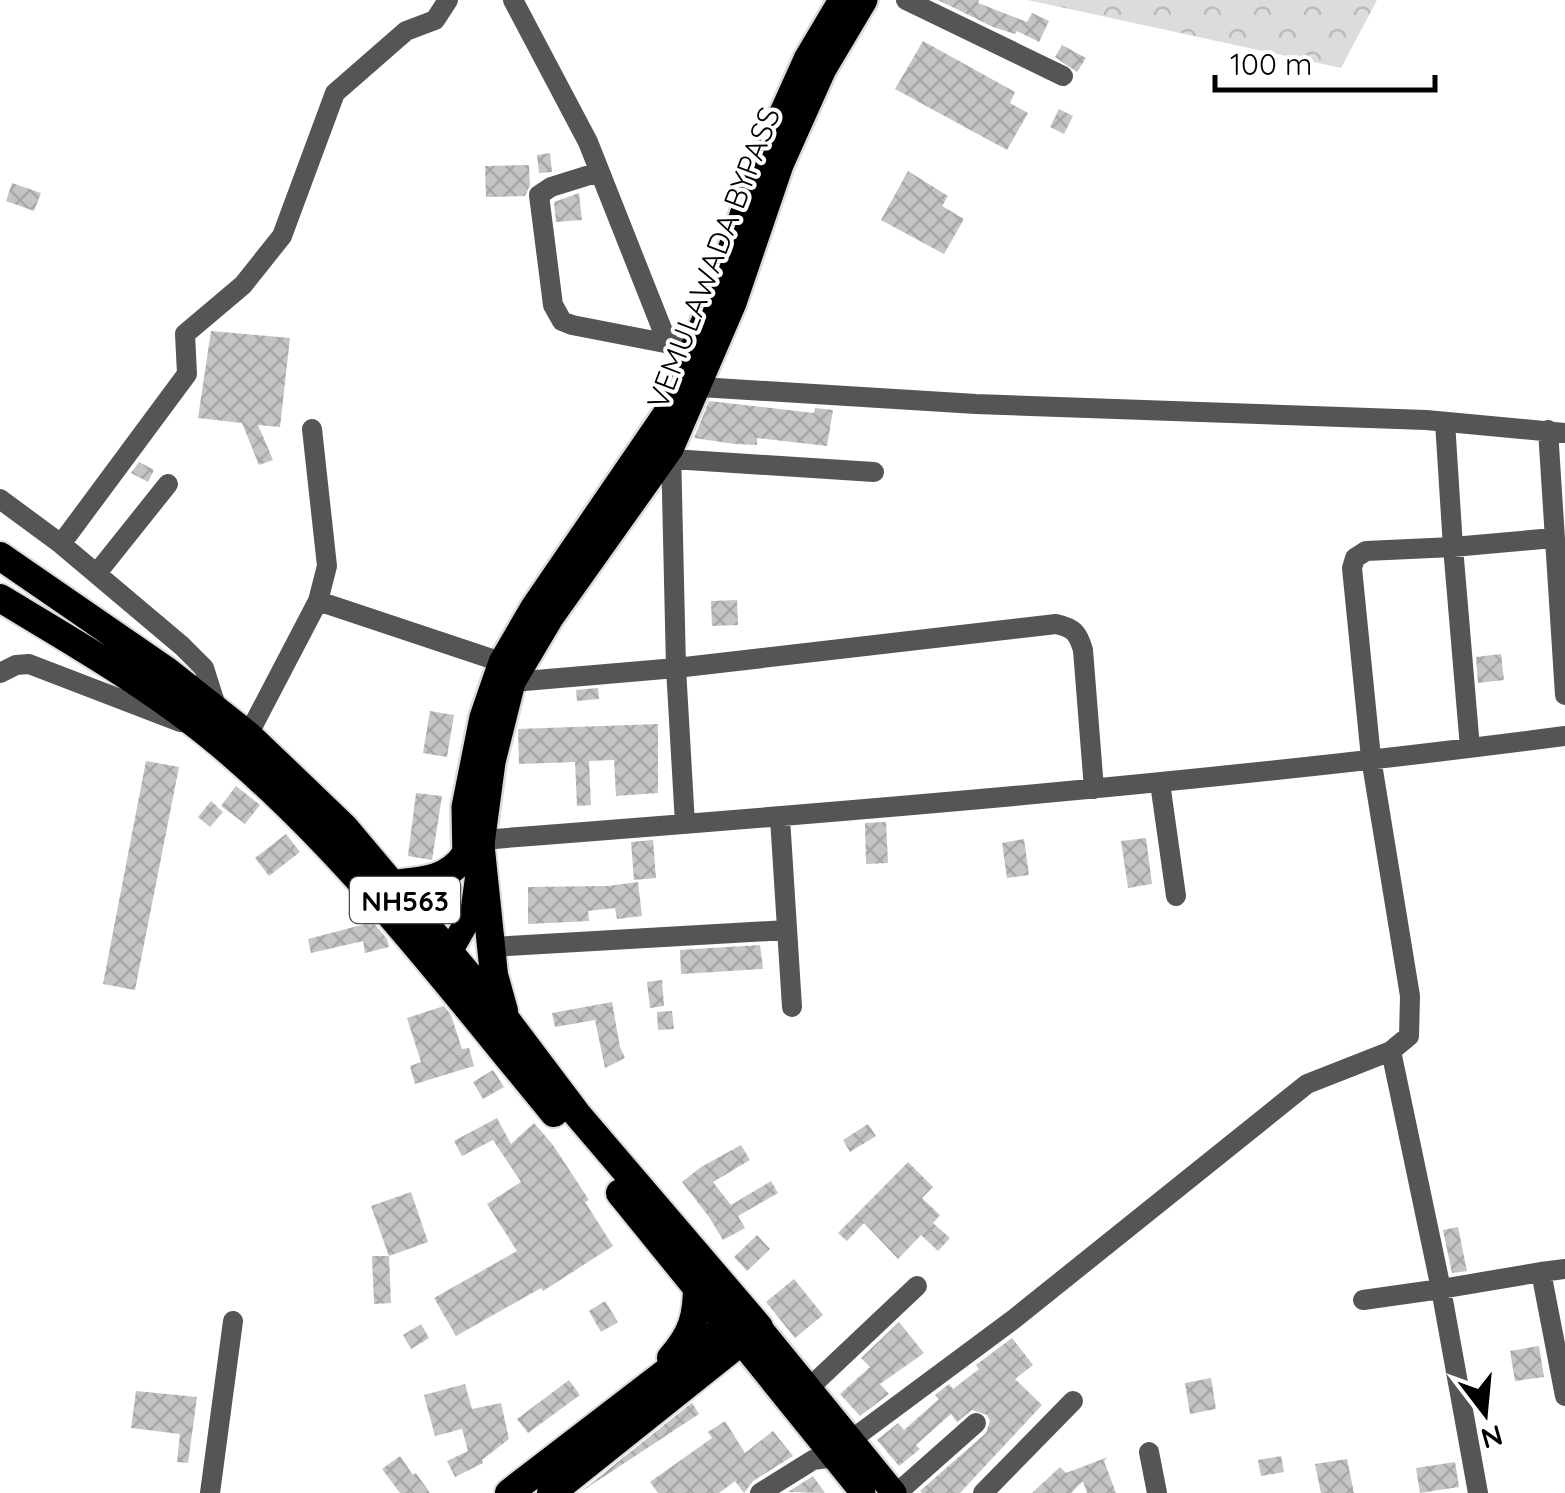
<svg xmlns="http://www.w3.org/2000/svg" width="1565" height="1493" font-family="Quicksand,sans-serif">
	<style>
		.park { fill: url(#park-crowns) }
		.building { fill: url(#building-cross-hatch) }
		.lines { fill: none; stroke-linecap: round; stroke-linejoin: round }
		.major-casing { stroke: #dbdbdb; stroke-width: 30 }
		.highway-casing { stroke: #dbdbdb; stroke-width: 32 }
		.minor { stroke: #555; stroke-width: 20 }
		.major { stroke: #000; stroke-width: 25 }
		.highway { stroke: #000; stroke-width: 28 }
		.labels { text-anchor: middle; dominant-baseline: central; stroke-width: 8; stroke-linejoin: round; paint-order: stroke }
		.shield { fill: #fff; stroke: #4c4c4c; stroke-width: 2.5 }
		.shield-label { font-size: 28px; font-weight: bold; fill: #000 }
		.street-label { font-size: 30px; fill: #000; stroke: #fff }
	</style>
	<defs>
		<pattern id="park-crowns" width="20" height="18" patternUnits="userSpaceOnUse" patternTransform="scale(2.5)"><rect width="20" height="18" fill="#dcdcdc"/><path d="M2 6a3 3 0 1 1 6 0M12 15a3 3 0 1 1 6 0" fill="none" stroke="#bbb"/></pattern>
		<pattern id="building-cross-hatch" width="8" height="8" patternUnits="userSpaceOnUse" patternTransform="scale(2.5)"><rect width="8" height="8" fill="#c4c4c4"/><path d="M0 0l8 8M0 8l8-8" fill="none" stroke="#a7a7a7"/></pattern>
	</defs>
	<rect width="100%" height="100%" fill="#fff"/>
	<path class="park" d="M1028,0h349l-36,68z"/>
	<path class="building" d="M938,0h41l-1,3 49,19 5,-9 17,8 -10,21 -22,-11 -2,3 -22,-7z
		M923,41l92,51 -5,11 18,10 -21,37 -112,-61z
		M1062,45l24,13 -9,14 -22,-15z
		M1059,109l14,7 -9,18 -14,-7z
		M550,153l2,19 -13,1 -2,-18z
		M529,165l1,20 -5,11 -39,1 -1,-31z
		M908,171l40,25 -6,10 22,13 -20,35 -63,-34z
		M12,183l29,10 -7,18 -28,-10z
		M579,193l3,27 -26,2 -2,-20z
		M211,331l79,7 -10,89 -22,-2 15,35 -14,5 -17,-42 -44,-5z
		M709,401l105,12 1,-5 18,2 -6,36 -70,-8v7l-22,-1 -41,-6z
		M139,462l15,8 -6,12 -17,-9z
		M737,600l1,25 -26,1 -1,-25z
		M1501,654l3,26 -26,3 -2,-26z
		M598,688l1,11 -22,2 -1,-11z
		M430,711l24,4 -7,42 -24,-4z
		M658,724v69l-42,3 -2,-36 -25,1 2,44 -14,1 -2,-44 -56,2 -1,-35z
		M146,761l33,6 -44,223 -32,-6z
		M236,786l24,19 -15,19 -24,-18z
		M416,793l26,3 -10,64 -24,-4z
		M211,801l12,11 -13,15 -12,-10z
		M886,822l2,41 -22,1 -1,-41z
		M286,834l14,18 -31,24 -14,-18z
		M1146,838l6,46 -24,4 -7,-47z
		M1024,839l5,36 -22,3 -5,-35z
		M653,840l3,38 -22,2 -3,-38z
		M638,882l4,34 -25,3 -2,-11 -27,3 1,10 -61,3v-37l80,-1z
		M373,922l14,17 2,8 -24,6 -2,-12 -52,12 -3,-14z
		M760,945l3,24 -82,5 -1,-24z
		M662,980l2,26 -14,2 -3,-26z
		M612,1002l8,45 5,11 -20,10 -10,-48 -40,7 -3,-14z
		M444,1006l7,9 11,34 7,-1 5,18 -59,18 -5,-18 11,-4 -14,-44z
		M672,1011l2,18 -16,1 -1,-18z
		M493,1070l11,17 -21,12 -10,-17z
		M497,1118l14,26 23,-21 19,22 36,55 -4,2 28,44 -70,45 -2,-3 -85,48 -22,-38 83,-47 -30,-47 34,-22 -28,-42 -31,16 -8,-15z
		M868,1124l8,12 -26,16 -7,-12z
		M741,1145l9,15 -37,22 18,23 40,-24 7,12 -40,23 7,12 -22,12 -14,-23 -27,-35 19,-15z
		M908,1162l25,25 -11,11 18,17 -7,8 17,15 -12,13 -17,-16 -23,24 -34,-36 -17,18 -9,-8z
		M411,1192l17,50 -39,14 -18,-50z
		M1458,1227l9,44 -15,2 -9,-43z
		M757,1235l13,14 -23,22 -13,-14z
		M372,1256h17l2,47 -17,1z
		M794,1279l29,36 -28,23 -29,-36z
		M605,1301l13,21 -17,10 -12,-21z
		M899,1322l25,31 -44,31 9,10 -29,22 -20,-22 30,-27 -9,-9z
		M421,1324l8,14 -18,11 -8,-14z
		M1012,1338l21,27 -18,14 27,26 -82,88h-38l-2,-2 66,-58 4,-12 -3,-6 -15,-5 -15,12 -6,-8 -35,31 4,4 -21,17 -22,-26 21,-17 6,7 35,-31 -4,-4 14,-11 4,5 26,-20 -3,-4z
		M1539,1346l5,31 -29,4 -5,-30z
		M1211,1378l5,31 -26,5 -5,-31z
		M569,1380l11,15 -52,38 -11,-14z
		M465,1384l7,25 29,-6 8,36 -27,21 1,3 -28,14 -8,-16 21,-10 -6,-22 -27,7 -11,-41z
		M136,1391l61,6 -9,66 -11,-1 3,-28 -49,-6z
		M692,1403l7,11 -120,79 110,-88z
		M725,1421l20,32 28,-22 20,25 -40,25 -9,12 -9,-12 -16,12h-61l-8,-11 62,-44 -4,-6z
		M400,1456l13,19 3,-2 14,20h-30l-18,-24z
		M1281,1456l3,16 -23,4 -3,-16z
		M1108,1457l-4,4 12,32h-29l-4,-12 -12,12h-39l28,-26 6,6z
		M1347,1459l7,34h-33l-6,-29z
		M1455,1462l4,25 -39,6 -4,-25z
		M813,1476l12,17 -37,-1z"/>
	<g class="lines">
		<g class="major-casing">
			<path id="major" d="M465,861l-1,-54 18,-90 19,-55 32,-55 132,-193 49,-118 48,-139 44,-98 35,-59
				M436,963l13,-10 24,-42 20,-149 20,-80 38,-64 120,-169 63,-146 47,-138 43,-96 41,-69
				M759,1327l135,166
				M741,1342l122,151"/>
		</g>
		<g class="highway-casing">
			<path id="highway" d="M0,556l167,115 81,64 96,92 163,194 70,93 182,213 -208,166
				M0,598c80,48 164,96 234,158 121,105 218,234 320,357
				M480,840l14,135 10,36
				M391,884c29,-3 57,-3 74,-29
				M620,1193l121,149
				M671,1358c21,-24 26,-41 26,-72
				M509,1493l233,-179"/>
		</g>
		<path class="minor" d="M513,0l75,142 76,192 6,10 21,10
			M906,0l157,76
			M599,172l-48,15 -12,8 14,110 9,16 10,4 98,19
			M700,387l276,17 450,16 139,13
			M1548,430l17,265
			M671,449l5,219 9,156
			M672,459l202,13
			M0,499l61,45 121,102 22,22 13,41
			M61,544l126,-170 -2,-40 58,-49 39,-49 53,-143 71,-62 29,-11 13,-20
			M97,573l71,-89
			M318,601l183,61
			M0,673l16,-8 13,-1 151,58
			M513,682l163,-14 380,-44c18,4 22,9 27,26l11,139
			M248,735l70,-134 9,-35 -15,-137
			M1470,748l-17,-201 100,-9
			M1160,783l16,113
			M780,818l12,189
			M480,840c363,-28 725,-57 1085,-104
			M492,947l295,-17
			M1541,1272l24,-3
			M1363,1300l78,-11 -50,-238
			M809,1388l108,-102
			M851,1440l163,-121 293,-235 84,-33 18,-15 1,-40 -39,-238 -19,-190 3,-10 11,-7 87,-4 -8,-125
			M1149,1452l8,41
			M210,1493l23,-172
			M760,1493l53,-33 21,-3
			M897,1493l79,-70
			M983,1493l90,-92
			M1478,1493l-37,-204 100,-17 24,124"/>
		<use href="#major" class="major"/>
		<use href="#highway" class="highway"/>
	</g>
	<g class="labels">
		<rect class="shield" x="350" y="877" width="110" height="46" rx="8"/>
		<g class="shield-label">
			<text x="405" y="900">NH563</text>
		</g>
		<g class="street-label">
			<text transform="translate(713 258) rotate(-69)">VEMULAWADA BYPASS</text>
		</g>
	</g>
	<g transform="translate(1485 1413) rotate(164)" stroke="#ffffff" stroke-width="8" paint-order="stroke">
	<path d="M0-8L18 38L0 25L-18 38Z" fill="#000000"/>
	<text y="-15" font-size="28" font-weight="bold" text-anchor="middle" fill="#000000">N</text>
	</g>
	<path d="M1215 75v15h220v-15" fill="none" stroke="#000000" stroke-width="5"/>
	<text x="1230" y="75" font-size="30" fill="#000000" stroke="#ffffff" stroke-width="8" paint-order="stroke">100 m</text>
</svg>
